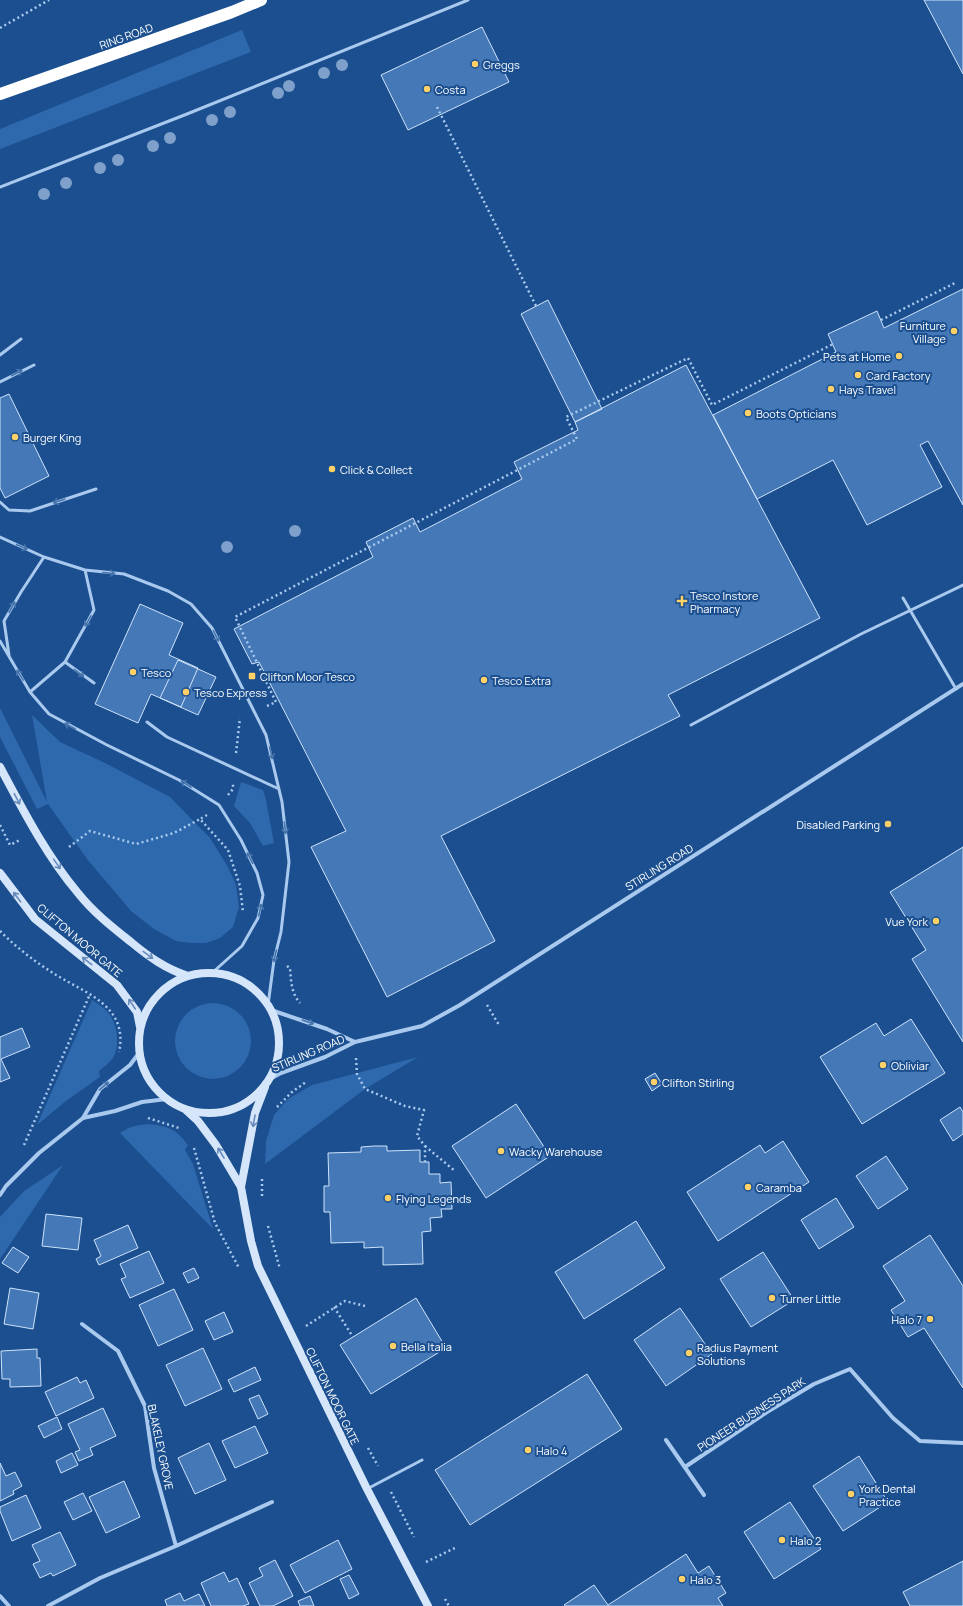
<svg xmlns="http://www.w3.org/2000/svg" width="963" height="1606" font-family="Manrope,sans-serif">
	<style>
		.green { fill: #2e69ad }
		.building { fill: #4478b7; stroke: #cfe3fa }
		.lines { fill: none; stroke-linecap: round; stroke-linejoin: round }
		.path { stroke: #a9c9ee; stroke-width: 2.5; stroke-dasharray: 2 3; stroke-linecap: butt }
		.lane { stroke: #a9c9ee; stroke-width: 3 }
		.street { stroke: #a9c9ee; stroke-width: 4 }
		.secondary { stroke: #d6e6fa; stroke-width: 8 }
		.highway { stroke: #fff; stroke-width: 12 }
		.tree { fill: #7ea0ca }
		.oneway { stroke: #4674ac }
		.oneway2 { stroke: #668bba }
		.poi-dot { fill: #ffd166; stroke: #1b4f8f; stroke-width: 1.5 }
		.labels { text-anchor: middle; dominant-baseline: central; stroke-width: 4; stroke-linejoin: round; paint-order: stroke }
		.street-label { font-size: 11px; fill: #fff; stroke: #1b4f8f }
		.poi-label { font-size: 11px; fill: #fff; stroke: #1b4f8f; text-anchor: start }
	</style>
	<rect width="100%" height="100%" fill="#1b4f8f"/>
	<path class="green" d="M242,30l9,22 -251,97v-20z
		M0,708l47,94 -15,-87 28,27 45,21 65,34 40,41 18,29 8,18 3,22 -6,20 -13,11 -14,5h-15l-15,-2 -22,-12 -23,-18 -44,-52 -39,-55 -11,5 -37,-72z
		M241,782l22,8 3,10 8,43 -11,3 -13,-23 -16,-17z
		M92,1000c6,4 13,8 17,14 8,9 11,31 5,42 -3,6 -10,11 -15,15l1,6 -34,24 -29,24z
		M175 1041a38 38 0 1 1 76 0a38 38 0 1 1-76 0Z
		M418,1057l-53,32 -100,75 1,-23 8,-26 14,-16 24,-14z
		M149,1124c19,2 27,5 39,21l-3,5 8,14 20,65 -93,-96c10,-7 17,-8 29,-9z
		M63,1165l-63,94v-42l24,-26z"/>
	<path class="building" d="M924,0h39v74z
		M482,27l27,55 -101,48 -27,-55z
		M963,289v216l-35,-64 -8,4 22,42 -75,38 -34,-65 -76,39 -44,-84 123,-63 -8,-18 49,-23 7,17z
		M548,300l54,109 -27,13 -54,-108z
		M686,365l134,253 -152,77 12,21 -239,120 54,105 -108,56 -76,-150 35,-16 -87,-169 -7,2 -18,-35 139,-72 -7,-15 47,-24 7,14 102,-53 -8,-17 64,-32 -3,-8z
		M9,394l40,82 -44,22 -5,-10v-90z
		M140,604l43,19 -14,32 29,13 -17,39 -30,-13 -13,29 -43,-19z
		M178,660l38,17 -18,38 -38,-17z
		M963,847v195l-51,-83 14,-9 -36,-58z
		M911,1019l34,54 -83,51 -42,-67 56,-34 8,13z
		M22,1028l8,19 -29,12 9,19 -10,4v-45z
		M655,1073l7,11 -10,7 -7,-12z
		M516,1104l34,52 -64,42 -34,-52z
		M960,1107l3,5v22l-10,7 -13,-21z
		M783,1141l26,41 -91,59 -31,-49 73,-47 5,8z
		M374,1146h13v5l33,-1v12h9v12h11v9l11,-1 1,27h-11l1,8 -12,1 1,13 -9,1 1,32 -40,1v-18l-19,1v-6l-33,1 -1,-31h-6v-26h5l-1,-33 33,-1v-5z
		M886,1156l22,33 -30,20 -22,-33z
		M836,1198l18,29 -35,22 -18,-29z
		M46,1214l36,4 -4,32 -36,-4z
		M636,1221l29,47 -81,51 -29,-47z
		M128,1225l10,23 -39,17 -3,-6 5,-3 -7,-16z
		M930,1235l33,51v102l-39,-60 -16,9 -17,-27 14,-9 -22,-35z
		M13,1247l16,10 -11,16 -16,-10z
		M149,1251l15,32 -34,15 -9,-19 5,-2 -6,-13z
		M763,1252l31,48 -43,27 -31,-48z
		M194,1268l5,10 -11,5 -5,-10z
		M10,1288l29,5 -6,36 -29,-5z
		M174,1289l19,41 -35,16 -19,-41z
		M416,1298l30,50 -75,46 -31,-49z
		M680,1308l32,46 -46,32 -32,-46z
		M224,1312l9,20 -19,8 -9,-19z
		M203,1348l19,41 -37,17 -19,-41z
		M37,1349v9h3l1,28 -31,1v-8h-8l-1,-28z
		M255,1367l6,13 -27,12 -6,-12z
		M587,1374l35,55 -152,96 -35,-55z
		M77,1377l3,6 6,-3 8,18 -38,18 -11,-24z
		M259,1395l9,19 -10,5 -9,-20z
		M103,1408l13,28 -26,12 3,7 -14,6 -4,-9 5,-2 -12,-26z
		M57,1417l5,12 -18,9 -6,-12z
		M255,1426l13,27 -33,15 -13,-27z
		M209,1443l17,37 -31,14 -17,-36z
		M72,1453l6,12 -17,8 -5,-12z
		M859,1456l29,46 -45,29 -30,-45z
		M0,1463l6,13 9,-4 7,14 -9,5 1,3 -14,7z
		M124,1481l16,36 -34,16 -17,-36z
		M83,1493l9,18 -19,9 -9,-18z
		M26,1495l15,33 -29,13 -12,-30v-4z
		M790,1502l31,47 -47,30 -30,-47z
		M60,1532l16,33 -23,11 -2,-3 -11,5 -7,-14 7,-3 -8,-16z
		M338,1540l14,29 -47,24 -15,-28z
		M686,1554l12,19 11,-7 17,27 -8,5 5,8h-158l-1,-1 30,-20 14,20z
		M275,1560l18,36 -20,10h-13l-11,-23 14,-7 -4,-8z
		M963,1561v45h-53l-7,-14z
		M224,1572l5,10 8,-4 12,26 -6,2h-32l-10,-23z
		M349,1575l10,19 -10,5 -9,-20z
		M180,1593l4,8 15,-7 6,12h-38l-2,-6z
		M310,1596l4,10h-14l-2,-5z"/>
	<g class="lines">
		<path class="path" d="M0,28l49,-28
			M437,107l99,199
			M881,320l76,-38
			M267,706l9,-4 -41,-85 342,-178 -11,-22 122,-59 24,47 121,-61
			M236,753l4,-35
			M228,795l5,-6v-5
			M207,815l-7,4 28,31 12,36 3,26
			M0,825l10,20 10,-5
			M69,847l21,-16 46,13 38,-11 26,-14
			M0,931c16,16 34,30 53,42 31,20 76,32 66,79
			M287,966l3,2c1,12 1,25 10,35
			M487,1005l12,20
			M356,1058l1,16 8,15 40,17 19,4 -7,26 8,10v16
			M277,1107l15,-15 14,-10
			M148,1118l31,10
			M24,1145l66,-151
			M425,1146l30,25
			M194,1148l21,75 24,45
			M262,1196v-19
			M268,1226l12,43
			M334,1307l19,30
			M306,1326l39,-25 20,5
			M368,1448l10,18
			M391,1492l23,45
			M426,1562l31,-15
			M445,1599l4,7"/>
		<path class="lane" d="M0,187l187,-73 281,-114
			M0,355l21,-16
			M0,382l34,-17
			M0,502l9,8 21,1 66,-22
			M0,537l44,20 41,13 39,4 44,17 23,13 21,24 54,107 16,67 7,60 -8,70 -7,28 -6,45
			M903,598l53,91
			M0,641l30,51 19,22 58,31 72,35 40,25 22,35 16,33 6,22 -5,23 -16,28 -30,27
			M9,655l-5,-34 17,-29 23,-35
			M65,662l29,21
			M30,692l35,-30 29,-52 -9,-40
			M147,722l20,15 112,52
			M691,725l170,-91 102,-49
			M367,1489l55,-29"/>
		<path class="street" d="M271,1010l56,19 28,13
			M268,1080l13,-7 44,-16 30,-15 67,-16 38,-21 503,-321
			M83,1118l17,-29 30,-24 9,-12
			M0,1195l6,-9 33,-33 44,-35 32,-7 27,-9 25,-3
			M82,1324l36,27 27,55 9,62 22,78
			M666,1440l38,55
			M685,1467l82,-55 47,-28 36,-15 43,49 27,23 43,2
			M0,1596l9,10
			M48,1606l52,-28 76,-32 96,-44"/>
		<path class="secondary" d="M0,767c23,43 46,88 78,126 15,19 34,34 53,49 18,15 35,27 57,34
			M0,873l35,46 82,66 20,27 3,15
			M139 1043a70 70 0 1 1 140 0a70 70 0 1 1-140 0Z
			M186,1110l12,11 18,24 25,42 10,54 7,25 109,223 61,117
			M241,1187l14,-74 10,-26"/>
		<path class="highway" d="M0,94l232,-82 29,-12"/>
	</g>
	<g class="tree">
		<circle cx="342" cy="65" r="6"/>
		<circle cx="324" cy="73" r="6"/>
		<circle cx="289" cy="86" r="6"/>
		<circle cx="278" cy="93" r="6"/>
		<circle cx="230" cy="112" r="6"/>
		<circle cx="212" cy="120" r="6"/>
		<circle cx="170" cy="138" r="6"/>
		<circle cx="153" cy="146" r="6"/>
		<circle cx="118" cy="160" r="6"/>
		<circle cx="100" cy="168" r="6"/>
		<circle cx="66" cy="183" r="6"/>
		<circle cx="44" cy="194" r="6"/>
		<circle cx="295" cy="531" r="6"/>
		<circle cx="227" cy="547" r="6"/>
	</g>
	<defs><path id="oneway-shaft" d="M-6 0H5M1.5-3L5.5 0L1.5 3" fill="none" stroke-width="1.6" stroke-linecap="round" stroke-linejoin="round"/></defs>
	<g class="oneway">
		<use href="#oneway-shaft" transform="translate(17 373) rotate(-27)"/>
		<use href="#oneway-shaft" transform="translate(59 501) rotate(162)"/>
		<use href="#oneway-shaft" transform="translate(22 547) rotate(24)"/>
		<use href="#oneway-shaft" transform="translate(109 573) rotate(5)"/>
		<use href="#oneway-shaft" transform="translate(12 607) rotate(-61)"/>
		<use href="#oneway-shaft" transform="translate(88 621) rotate(120)"/>
		<use href="#oneway-shaft" transform="translate(216 636) rotate(63)"/>
		<use href="#oneway-shaft" transform="translate(79 673) rotate(36)"/>
		<use href="#oneway-shaft" transform="translate(20 675) rotate(-122)"/>
		<use href="#oneway-shaft" transform="translate(70 726) rotate(-151)"/>
		<use href="#oneway-shaft" transform="translate(271 753) rotate(77)"/>
		<use href="#oneway-shaft" transform="translate(186 784) rotate(-147)"/>
		<use href="#oneway-shaft" transform="translate(285 828) rotate(84)"/>
		<use href="#oneway-shaft" transform="translate(250 858) rotate(-117)"/>
		<use href="#oneway-shaft" transform="translate(260 910) rotate(-78)"/>
		<use href="#oneway-shaft" transform="translate(275 956) rotate(103)"/>
		<use href="#oneway-shaft" transform="translate(308 1022) rotate(19)"/>
		<use href="#oneway-shaft" transform="translate(104 1086) rotate(-41)"/>
	</g>
	<g class="oneway2">
		<use href="#oneway-shaft" transform="translate(17 799) rotate(63)"/>
		<use href="#oneway-shaft" transform="translate(57 864) rotate(55)"/>
		<use href="#oneway-shaft" transform="translate(17 897) rotate(-127)"/>
		<use href="#oneway-shaft" transform="translate(148 955) rotate(36)"/>
		<use href="#oneway-shaft" transform="translate(87 961) rotate(-142)"/>
		<use href="#oneway-shaft" transform="translate(132 1004) rotate(-124)"/>
		<use href="#oneway-shaft" transform="translate(254 1121) rotate(100)"/>
		<use href="#oneway-shaft" transform="translate(221 1153) rotate(-121)"/>
	</g>
	<g class="poi-dot">
		<circle cx="475" cy="64" r="4"/>
		<circle cx="427" cy="89" r="4"/>
		<circle cx="954" cy="331" r="4"/>
		<circle cx="899" cy="356" r="4"/>
		<circle cx="858" cy="375" r="4"/>
		<circle cx="831" cy="389" r="4"/>
		<circle cx="748" cy="413" r="4"/>
		<circle cx="15" cy="437" r="4"/>
		<circle cx="332" cy="469" r="4"/>
		<path d="M680 595h4v4h4v4h-4v4h-4v-4h-4v-4h4z"/>
		<circle cx="133" cy="672" r="4"/>
		<rect x="248" y="672" width="8" height="8" rx="2"/>
		<circle cx="484" cy="680" r="4"/>
		<circle cx="186" cy="692" r="4"/>
		<circle cx="888" cy="824" r="4"/>
		<circle cx="936" cy="921" r="4"/>
		<circle cx="883" cy="1065" r="4"/>
		<circle cx="654" cy="1082" r="4"/>
		<circle cx="501" cy="1151" r="4"/>
		<circle cx="748" cy="1187" r="4"/>
		<circle cx="388" cy="1198" r="4"/>
		<circle cx="772" cy="1298" r="4"/>
		<circle cx="930" cy="1319" r="4"/>
		<circle cx="393" cy="1346" r="4"/>
		<circle cx="689" cy="1353" r="4"/>
		<circle cx="528" cy="1450" r="4"/>
		<circle cx="851" cy="1494" r="4"/>
		<circle cx="782" cy="1540" r="4"/>
		<circle cx="682" cy="1579" r="4"/>
	</g>
	<g class="labels">
		<g class="street-label">
			<text transform="translate(126 36) rotate(-20)">RING ROAD</text>
			<text transform="translate(659 867) rotate(-32)">STIRLING ROAD</text>
			<text transform="translate(80 940) rotate(40)">CLIFTON MOOR GATE</text>
			<text transform="translate(308 1053) rotate(-23)">STIRLING ROAD</text>
			<text transform="translate(333 1396) rotate(64)">CLIFTON MOOR GATE</text>
			<text transform="translate(751 1414) rotate(-33)">PIONEER BUSINESS PARK</text>
			<text transform="translate(161 1447) rotate(78)">BLAKELEY GROVE</text>
		</g>
		<g class="poi-label">
			<text x="483" y="64">Greggs</text>
			<text x="435" y="89">Costa</text>
			<text x="946" y="325" text-anchor="end">Furniture<tspan x="946" dy="13">Village</tspan></text>
			<text x="891" y="356" text-anchor="end">Pets at Home</text>
			<text x="866" y="375">Card Factory</text>
			<text x="839" y="389">Hays Travel</text>
			<text x="756" y="413">Boots Opticians</text>
			<text x="23" y="437">Burger King</text>
			<text x="340" y="469">Click &amp; Collect</text>
			<text x="690" y="595">Tesco Instore<tspan x="690" dy="13">Pharmacy</tspan></text>
			<text x="141" y="672">Tesco</text>
			<text x="260" y="676">Clifton Moor Tesco</text>
			<text x="492" y="680">Tesco Extra</text>
			<text x="194" y="692">Tesco Express</text>
			<text x="880" y="824" text-anchor="end">Disabled Parking</text>
			<text x="928" y="921" text-anchor="end">Vue York</text>
			<text x="891" y="1065">Obliviar</text>
			<text x="662" y="1082">Clifton Stirling</text>
			<text x="509" y="1151">Wacky Warehouse</text>
			<text x="756" y="1187">Caramba</text>
			<text x="396" y="1198">Flying Legends</text>
			<text x="780" y="1298">Turner Little</text>
			<text x="922" y="1319" text-anchor="end">Halo 7</text>
			<text x="401" y="1346">Bella Italia</text>
			<text x="697" y="1347">Radius Payment<tspan x="697" dy="13">Solutions</tspan></text>
			<text x="536" y="1450">Halo 4</text>
			<text x="859" y="1488">York Dental<tspan x="859" dy="13">Practice</tspan></text>
			<text x="790" y="1540">Halo 2</text>
			<text x="690" y="1579">Halo 3</text>
		</g>
	</g>
</svg>
